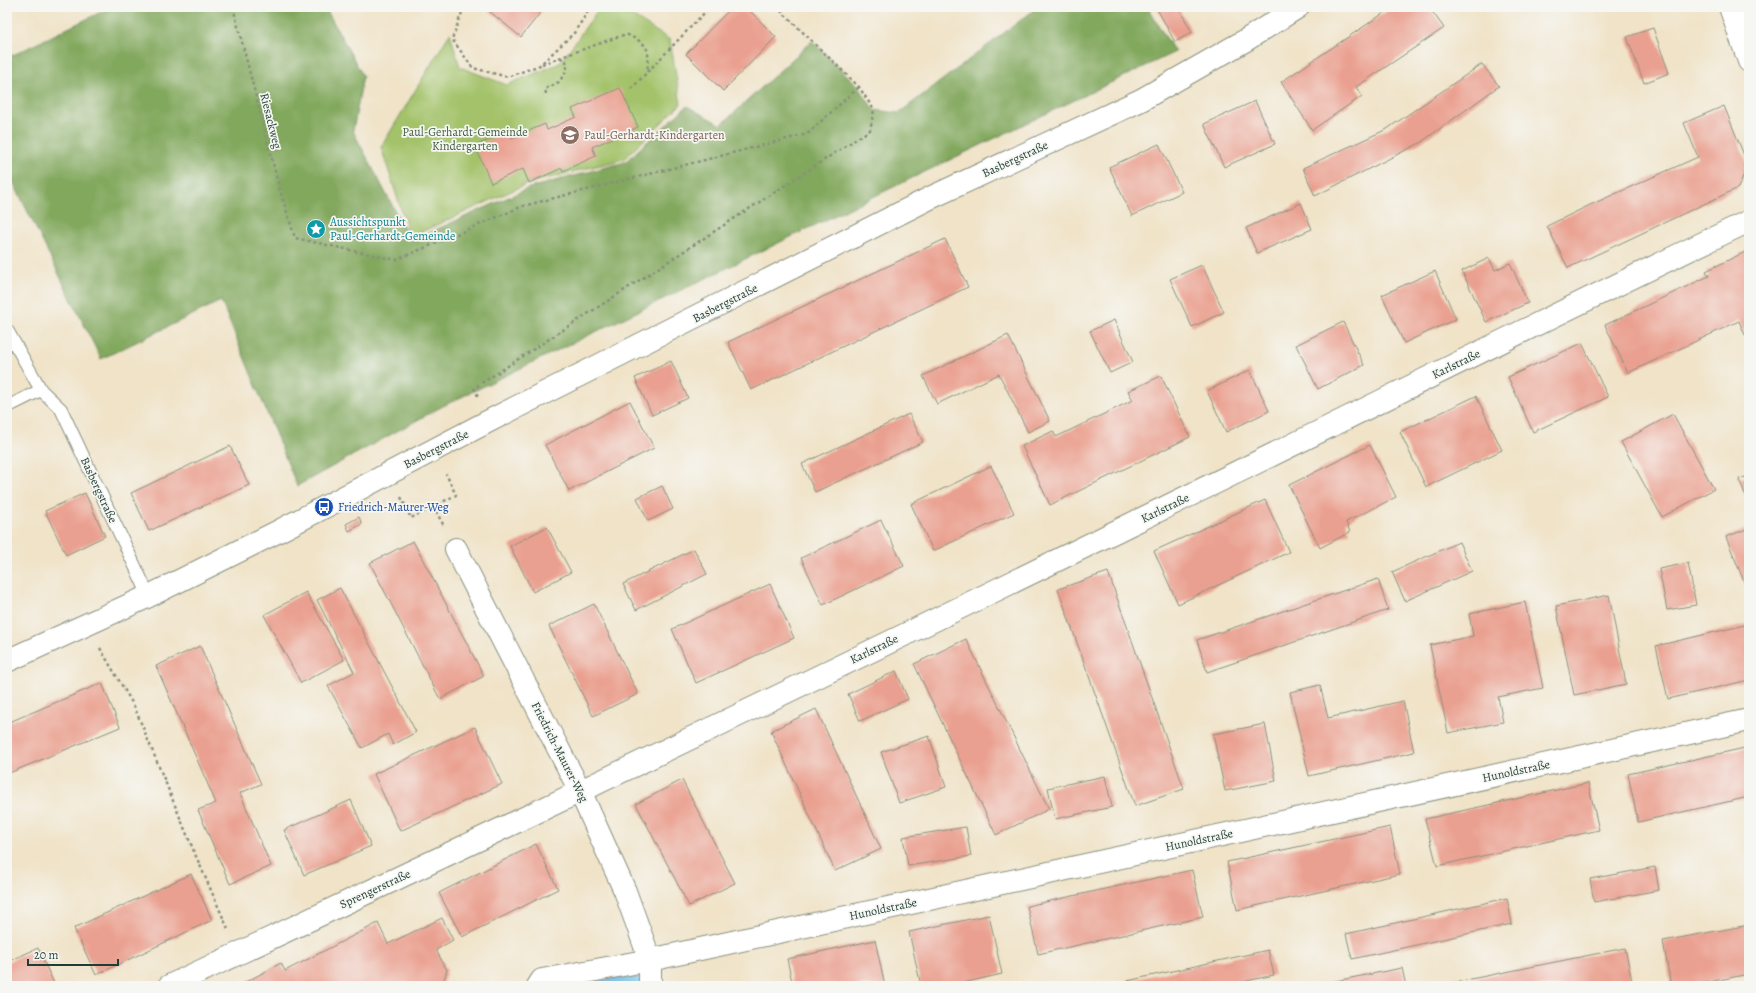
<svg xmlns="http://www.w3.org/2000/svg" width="1756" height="993" font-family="Alegreya,serif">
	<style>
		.green { fill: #a3c269; stroke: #61804e }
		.forest { fill: #82a85d; stroke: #507248 }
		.water { fill: #69b8e3; stroke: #447a8c }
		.building { fill: #eaa090 }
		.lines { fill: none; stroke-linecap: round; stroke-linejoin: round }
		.service-casing { stroke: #88907e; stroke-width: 14 }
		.minor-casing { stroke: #88907e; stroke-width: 24 }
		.secondary-casing { stroke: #88907e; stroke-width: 24 }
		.path { stroke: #88907e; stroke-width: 2.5; stroke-dasharray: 3 3; stroke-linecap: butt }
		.service { stroke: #fff; stroke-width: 12 }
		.minor { stroke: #fff; stroke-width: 22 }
		.secondary { stroke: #fff; stroke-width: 22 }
		.labels { text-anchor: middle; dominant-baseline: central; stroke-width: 3.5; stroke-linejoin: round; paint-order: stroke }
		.street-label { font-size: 12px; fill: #1f3d34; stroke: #f6f6f2 }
		.park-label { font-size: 12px; fill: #405e41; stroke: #f6f6f2 }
		.education-label { font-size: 12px; fill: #785e54; stroke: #f6f6f2; text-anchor: start }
		.culture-label { font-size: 12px; fill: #0d838f; stroke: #f6f6f2; text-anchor: start }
		.transit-label { font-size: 12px; fill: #164399; stroke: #f6f6f2; text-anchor: start }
	</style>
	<rect width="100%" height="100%" fill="#f6f6f2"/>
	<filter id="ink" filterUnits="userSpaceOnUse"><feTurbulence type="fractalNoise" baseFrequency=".025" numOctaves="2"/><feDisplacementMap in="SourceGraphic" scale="8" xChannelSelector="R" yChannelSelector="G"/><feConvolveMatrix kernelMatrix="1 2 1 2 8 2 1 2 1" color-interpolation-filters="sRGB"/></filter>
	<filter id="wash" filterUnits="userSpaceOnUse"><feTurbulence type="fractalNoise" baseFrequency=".012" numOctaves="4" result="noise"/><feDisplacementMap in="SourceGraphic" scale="16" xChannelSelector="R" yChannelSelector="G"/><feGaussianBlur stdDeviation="0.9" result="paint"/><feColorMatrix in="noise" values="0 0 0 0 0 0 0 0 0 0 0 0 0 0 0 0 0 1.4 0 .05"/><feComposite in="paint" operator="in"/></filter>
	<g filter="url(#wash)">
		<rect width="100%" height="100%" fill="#f0e3c8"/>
		<path class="green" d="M600,7h18l52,33 11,64 -57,55 -95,24 -119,54 -29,-90 69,-114 10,34 47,18 53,-22z"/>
		<path class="forest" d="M111,7h214l38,69 -10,55 58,110 118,-53 96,-26 62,-56 34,19 91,-84 47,46 15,23 25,3 135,-103 1,-3h112l28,45 -265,127 -467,227 -146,80 -76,-185 -120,58 -94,-189v-112z"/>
		<path class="water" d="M642,973l1,13h-75z"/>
		<g id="blocks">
			<path class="building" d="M484,7h61l-24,30z
				M732,7h14l30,30 -53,54 -37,-37z
				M1156,7h22l14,25 -17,10z
				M1393,7h36l15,21 -88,59 6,9 -50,34 -31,-48z
				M1653,28l16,45 -25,10 -17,-46z
				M1482,64l17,22 -79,57 -105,53 -12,-28 84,-39z
				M620,88l18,39 -46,20 4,9 -33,15 -1,-3 -33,15 -6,-14 -32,14 -16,-37 34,-15 3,7 33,-14 2,6 29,-13 -4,-8z
				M1255,101l20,43 -51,23 -20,-43z
				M1724,106l24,59 -10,23 -170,80 -21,-42 43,-21 108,-48 -14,-34z
				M1159,144l23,48 -50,24 -23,-49z
				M1301,203l11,26 -55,24 -11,-25z
				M945,239l23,48 -217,103 -23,-48z
				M1749,250v83l-4,2 -6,-14 -111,52 -23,-48 104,-49 -3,-5z
				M1489,258l6,12 15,-7 18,40 -42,19 -24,-51z
				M1202,265l22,47 -32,15 -22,-48z
				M1435,271l21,48 -52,24 -22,-48z
				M1114,320l19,42 -23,11 -20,-42z
				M1343,322l21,43 -46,24 -22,-44z
				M1008,335l42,86 -22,11 -29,-58 -62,30 -14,-28z
				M1582,343l26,54 -75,35 -25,-55z
				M671,361l17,37 -36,17 -17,-37z
				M1250,370l19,41 -43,21 -19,-41z
				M1161,376l29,61 -140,68 -28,-59 31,-15 3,6 77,-37 -5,-9z
				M1476,396l26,54 -76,37 -26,-55z
				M630,401l24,47 -85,43 -24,-46z
				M909,414l14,28 -108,50 -13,-28z
				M1673,414l41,75 -52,28 -41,-75z
				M1370,445l26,52 -50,25 4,10 -30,16 -31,-63z
				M230,446l19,39 -100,46 -18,-38z
				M991,466l23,47 -81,38 -22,-47z
				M1749,476v30l-10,-27z
				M662,486l11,23 -25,12 -11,-23z
				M85,493l20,43 -39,19 -21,-44z
				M1265,500l24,52 -111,52 -24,-53z
				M359,517l3,7 -13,7 -3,-7z
				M881,520l23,46 -81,39 -22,-47z
				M547,527l24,45 -38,20 -23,-46z
				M1749,528v66l-23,-57z
				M413,541l71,135 -44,23 -70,-136z
				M1459,542l13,29 -67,30 -13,-29z
				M694,549l13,25 -71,36 -13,-26z
				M1688,563l8,42 -29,5 -8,-41z
				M1108,572l76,217 -49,17 -77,-217z
				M1378,579l10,31 -181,62 -10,-32z
				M770,584l24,54 -98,45 -24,-54z
				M340,588l76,144 -23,13 -5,-11 -26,14 -34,-62 26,-14 -37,-72z
				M306,592l38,68 -43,23 -37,-68z
				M1609,595l17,89 -52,11 -18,-89z
				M1525,602l18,86 -45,9 5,25 -55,11 -18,-88 43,-9 -4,-22z
				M594,604l44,90 -45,22 -44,-90z
				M1749,624v56l-81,19 -12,-53z
				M966,639l83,170 -53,26 -82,-171z
				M200,646l61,138 -21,9 31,73 -41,18 -32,-74 18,-7 -60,-137z
				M896,671l12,28 -48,22 -12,-27z
				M102,683l18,44 -113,47v-51z
				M1320,685l8,33 75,-17 11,51 -105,24 -19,-84z
				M816,709l65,140 -46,22 -64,-140z
				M1265,724l11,57 -51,10 -12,-57z
				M475,727l27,57 -102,47 -26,-57z
				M929,736l17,51 -47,16 -18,-51z
				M1749,747v50l-111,25 -10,-48z
				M1105,776l7,31 -57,12 -7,-31z
				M682,780l53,103 -46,23 -53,-102z
				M1588,783l11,47 -162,36 -12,-47z
				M351,800l20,46 -67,29 -20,-45z
				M966,827l5,29 -63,10 -5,-29z
				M1390,827l10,47 -163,36 -10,-48z
				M536,844l22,45 -96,48 -23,-44z
				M1655,867l4,23 -65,12 -4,-23z
				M1192,870l11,47 -165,37 -11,-48z
				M191,874l21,46 -116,55 -22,-47z
				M1507,898l5,26 -160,35 -6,-25z
				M989,915l13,59 -53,12h-28l-12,-54z
				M442,918l11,22 -17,10 11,20 -5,16h-197l-1,-3 37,-20 4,8 93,-48 10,21z
				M1749,925v49l-60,12h-18l-8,-45z
				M875,940l10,46h-92l-6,-27z
				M38,948l17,38h-48v-24z
				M1625,948l8,38h-182v-3z
				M1268,950l6,25 -50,11h-96l-1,-5z
				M1402,968l4,18h-90l-1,-1z"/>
		</g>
	</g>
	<g filter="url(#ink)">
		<use href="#blocks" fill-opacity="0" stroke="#88907e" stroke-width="1"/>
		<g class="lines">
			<g class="service-casing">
				<path id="service" d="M7,330l34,60 20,19 88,187
					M7,407l34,-17"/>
			</g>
			<g class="minor-casing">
				<path id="minor" d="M1730,7l19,54
					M456,549l124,242 45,100 25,69v26
					M169,986c322,-151 643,-305 962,-462 206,-100 411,-204 618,-303
					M538,986l4,-6 108,-20 1099,-240"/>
			</g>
			<g class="secondary-casing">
				<path id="secondary" d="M7,661l142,-65 126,-63 214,-112 441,-223 211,-98 105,-60 52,-33"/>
			</g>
			<path class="path" d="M233,7l46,180 16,51 101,22 127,-54 284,-72 52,-47
				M464,7l-12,32 21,29 35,9 32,-12 34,-32 17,-26
				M542,64l84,-30c23,11 24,13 21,38
				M631,89l79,-82
				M546,94l-1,-5 14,-7 8,-12 -1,-9 -5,-3
				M478,396l-4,-8 396,-258 4,-20 -15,-23 -82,-80
				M401,497l10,21 45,-23 -10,-21
				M433,506l11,20
				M100,648l34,58 61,148 33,75"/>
			<use href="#service" class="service"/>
			<use href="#minor" class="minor"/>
			<use href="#secondary" class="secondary"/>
		</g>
	</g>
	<defs>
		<g id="school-disc" transform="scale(1)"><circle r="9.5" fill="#8d6e63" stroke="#f6f6f2"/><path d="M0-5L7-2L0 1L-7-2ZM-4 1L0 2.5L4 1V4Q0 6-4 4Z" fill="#fff"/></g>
		<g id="sight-disc" transform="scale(1)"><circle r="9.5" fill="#0f9aa8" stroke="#f6f6f2"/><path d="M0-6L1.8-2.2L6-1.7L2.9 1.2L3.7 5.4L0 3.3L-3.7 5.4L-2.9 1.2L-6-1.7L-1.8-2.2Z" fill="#fff"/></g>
		<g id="bus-disc" transform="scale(1)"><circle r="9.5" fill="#1a4fb4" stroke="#f6f6f2"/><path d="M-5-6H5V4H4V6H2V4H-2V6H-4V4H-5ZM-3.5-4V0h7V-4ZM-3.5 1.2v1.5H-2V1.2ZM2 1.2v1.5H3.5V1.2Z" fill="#fff"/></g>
	</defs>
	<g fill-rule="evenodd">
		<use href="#school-disc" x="570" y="135"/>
		<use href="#sight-disc" x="316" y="229"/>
		<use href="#bus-disc" x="324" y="507"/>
	</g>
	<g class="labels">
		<g class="street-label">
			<text transform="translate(271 121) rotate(76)">Riesackweg</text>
			<text transform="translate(1015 159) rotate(-25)">Basbergstraße</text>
			<text transform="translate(725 303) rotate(-27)">Basbergstraße</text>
			<text transform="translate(1456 364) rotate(-26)">Karlstraße</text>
			<text transform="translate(436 449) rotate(-27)">Basbergstraße</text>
			<text transform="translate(99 490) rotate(65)">Basbergstraße</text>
			<text transform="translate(1165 508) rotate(-26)">Karlstraße</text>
			<text transform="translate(874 649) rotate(-26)">Karlstraße</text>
			<text transform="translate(560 752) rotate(63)">Friedrich-Maurer-Weg</text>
			<text transform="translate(1516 771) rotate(-12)">Hunoldstraße</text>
			<text transform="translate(1199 840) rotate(-12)">Hunoldstraße</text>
			<text transform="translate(375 889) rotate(-25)">Sprengerstraße</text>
			<text transform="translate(883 909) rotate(-12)">Hunoldstraße</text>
		</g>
		<g class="park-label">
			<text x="465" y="132">Paul-Gerhardt-Gemeinde<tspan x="465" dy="14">Kindergarten</tspan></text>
		</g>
		<g class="education-label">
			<text x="584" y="135">Paul-Gerhardt-Kindergarten</text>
		</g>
		<g class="culture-label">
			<text x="330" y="222">Aussichtspunkt<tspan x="330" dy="14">Paul-Gerhardt-Gemeinde</tspan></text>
		</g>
		<g class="transit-label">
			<text x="338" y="507">Friedrich-Maurer-Weg</text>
		</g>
	</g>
	<rect width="1756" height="993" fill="none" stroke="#f6f6f2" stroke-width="24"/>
	<path d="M28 959v6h90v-6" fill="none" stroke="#1f3d34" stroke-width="2"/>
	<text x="34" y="959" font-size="12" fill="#1f3d34" stroke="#f6f6f2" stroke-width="3" paint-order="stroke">20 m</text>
</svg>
